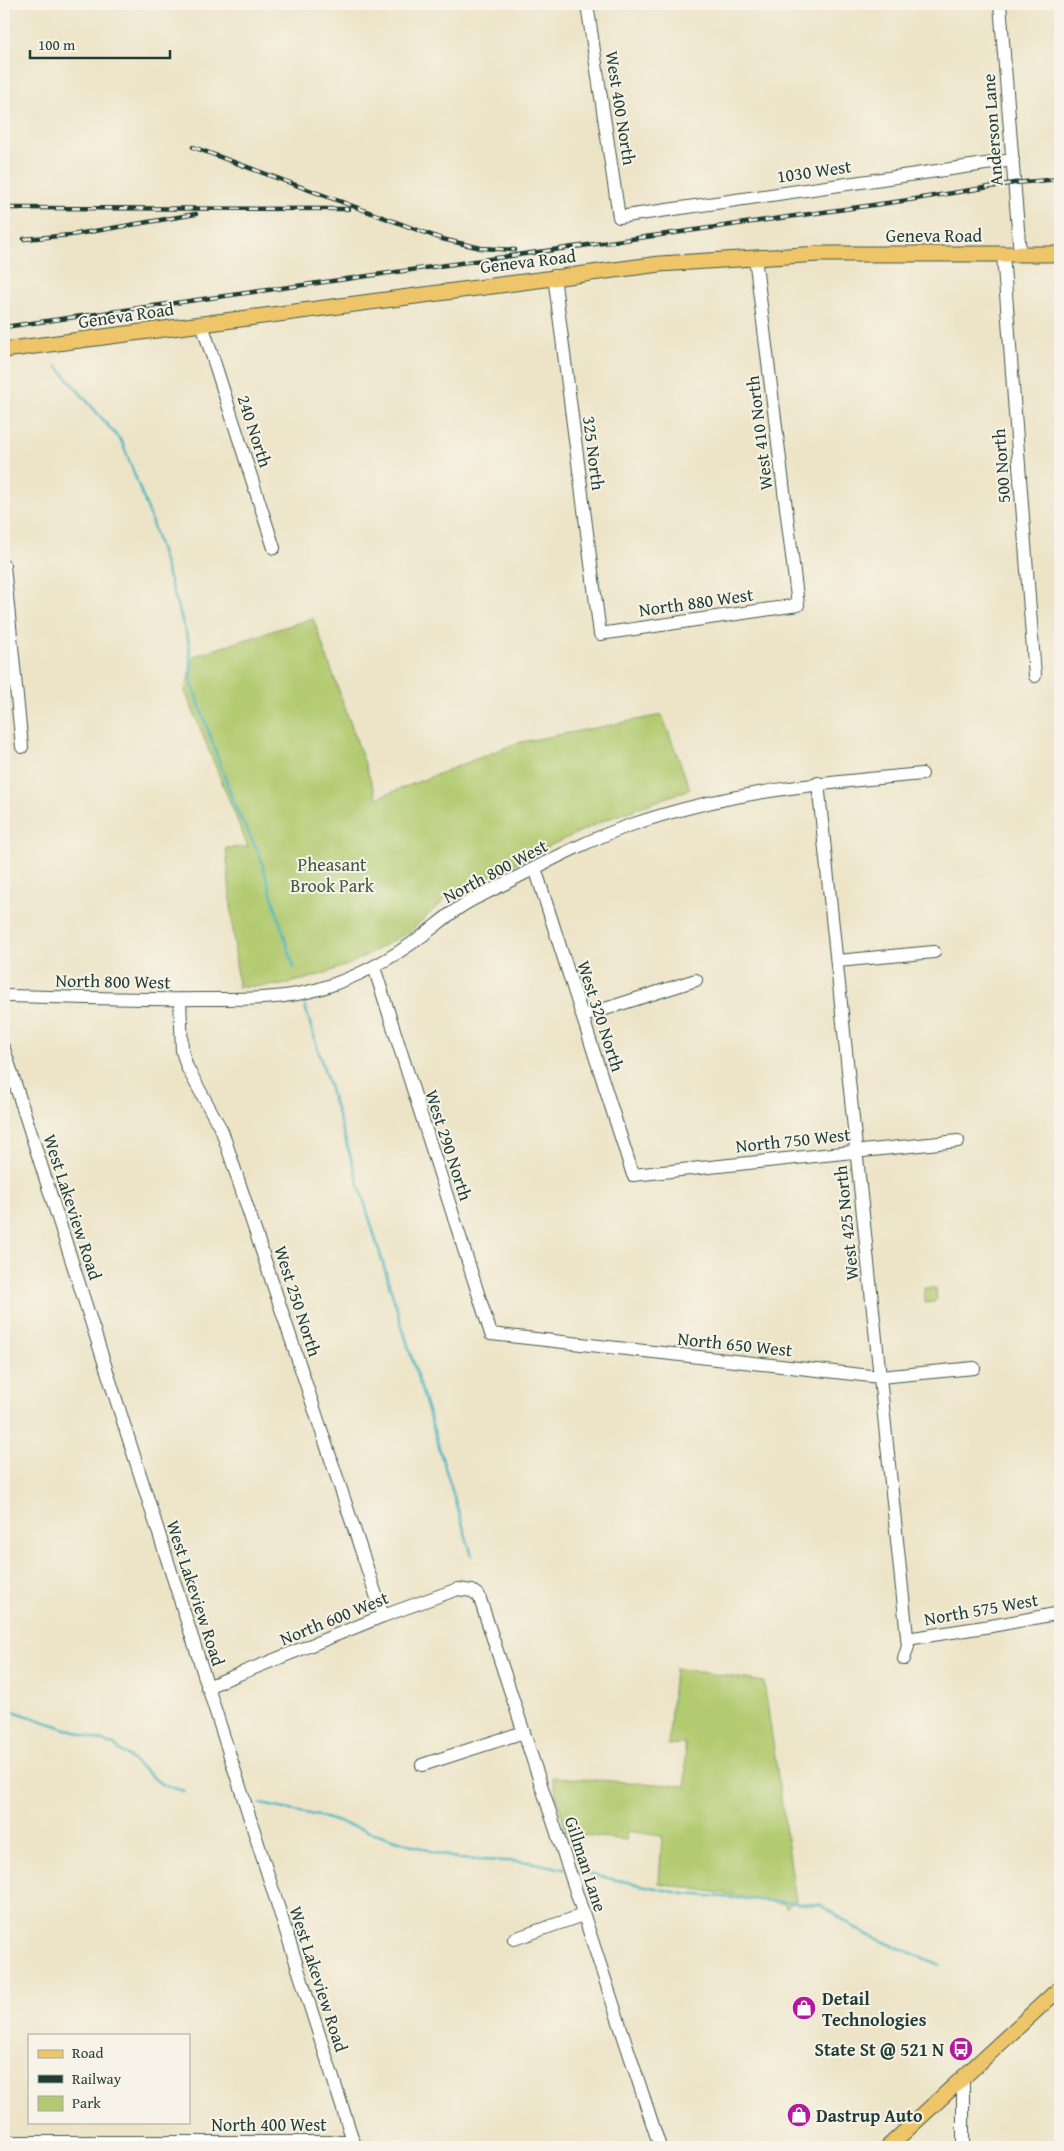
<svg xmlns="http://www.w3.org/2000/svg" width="1064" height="2151" font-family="'Gentium Book Plus',serif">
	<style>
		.green { fill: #b2ca6f; stroke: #688452 }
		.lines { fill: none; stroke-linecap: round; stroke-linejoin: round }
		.stream { stroke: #47b6c0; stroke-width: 2.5 }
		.minor-casing { stroke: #3e564a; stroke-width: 14 }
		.major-casing { stroke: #3e564a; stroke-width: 17 }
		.minor { stroke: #fff; stroke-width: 12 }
		.major { stroke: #eec569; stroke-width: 15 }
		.rail-casing { stroke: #1f3d34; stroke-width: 4.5 }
		.rail { stroke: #f7f3e8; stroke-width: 2.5; stroke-dasharray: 8; stroke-linecap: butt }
		.labels { text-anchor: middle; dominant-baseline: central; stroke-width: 4; stroke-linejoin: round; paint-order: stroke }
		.street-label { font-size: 18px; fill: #1f3d34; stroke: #f7f3e8 }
		.park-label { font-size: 18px; fill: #3c5940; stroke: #f7f3e8 }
		.poi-label { font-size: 18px; font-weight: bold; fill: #1f3d34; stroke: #f7f3e8; text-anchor: start }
	</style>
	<rect width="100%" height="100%" fill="#f7f3e8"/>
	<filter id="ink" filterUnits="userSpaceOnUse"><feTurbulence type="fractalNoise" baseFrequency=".02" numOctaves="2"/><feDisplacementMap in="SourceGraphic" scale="10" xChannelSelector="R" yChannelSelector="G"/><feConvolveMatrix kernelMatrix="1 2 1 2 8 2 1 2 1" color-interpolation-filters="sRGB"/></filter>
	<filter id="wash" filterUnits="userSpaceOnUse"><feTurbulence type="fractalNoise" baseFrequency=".0096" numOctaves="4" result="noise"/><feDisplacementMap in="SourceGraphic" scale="20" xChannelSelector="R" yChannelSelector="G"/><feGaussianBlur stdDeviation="1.12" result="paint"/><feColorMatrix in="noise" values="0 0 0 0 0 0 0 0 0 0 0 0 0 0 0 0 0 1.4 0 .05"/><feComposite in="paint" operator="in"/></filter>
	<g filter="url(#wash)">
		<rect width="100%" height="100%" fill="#ede4c7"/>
		<path class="green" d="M313,618l64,180 140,-55 145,-28 28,74 -85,31 -64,30 -94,48 -38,34 -59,32 -33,12 -35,9 -44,2 -12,-139 22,-1 -63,-156 9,-35z
			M924,1288h12l1,11 -3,3 -9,1z
			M675,1668l89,14 32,218 -10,8 -1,-4 -126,-21 3,-47 -35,-5 -1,9 -60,-7 -14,-56 134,9 -1,-43 -17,2z"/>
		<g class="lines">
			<path class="stream" d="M57,366l65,76 26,68 41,133 3,41 44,125 23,44 35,115
				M305,1007l167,549
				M4,1708l110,37 47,39 23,7
				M261,1804l58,12 138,43 72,3 35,7
				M574,1871l110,23 137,11 42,28 77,32"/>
		</g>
	</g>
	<g filter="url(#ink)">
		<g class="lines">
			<g class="minor-casing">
				<path id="minor" d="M587,4l32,213 394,-57
					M1000,4l20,250
					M1003,254l32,422
					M554,276l46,358 198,-29 -43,-348
					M202,324l72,224
					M4,566l18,181
					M818,783l90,863 -4,13
					M535,868l98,307 325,-34
					M837,961l97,-9
					M374,967l117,367 389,43 94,-9
					M4,996c66,1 133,4 199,3 39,0 78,1 116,-10 37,-11 72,-30 103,-53 20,-15 37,-31 60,-41 49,-24 97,-52 149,-70 98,-34 190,-42 291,-51
					M180,999l2,52 5,16 35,64 161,485
					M583,1016l113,-36
					M4,1049l351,1098
					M907,1639l90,-14 63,-12
					M207,1687l176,-71 75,-27 14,2 7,5 181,551
					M422,1765l102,-33
					M514,1939l69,-24
					M963,2078v69
					M4,2142h350"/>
			</g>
			<g class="major-casing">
				<path id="major" d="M4,350l656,-86 159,-10h241
					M888,2147l172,-159"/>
			</g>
			<use href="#minor" class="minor"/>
			<use href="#major" class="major"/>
			<g class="rail-casing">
				<path id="rail" d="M193,147l249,92 39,9 34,2
					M8,208l340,1
					M24,239l47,-4 125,-21
					M4,327l905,-127 105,-17 46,-4"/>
			</g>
			<use href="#rail" class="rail"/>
		</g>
	</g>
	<defs>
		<g id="shop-disc" transform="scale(1.25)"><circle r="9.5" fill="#b5179e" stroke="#f7f3e8"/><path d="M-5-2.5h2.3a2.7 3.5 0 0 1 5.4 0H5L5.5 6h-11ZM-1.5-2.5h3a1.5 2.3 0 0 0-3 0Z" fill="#fff"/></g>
		<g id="bus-disc" transform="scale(1.25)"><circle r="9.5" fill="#b5179e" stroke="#f7f3e8"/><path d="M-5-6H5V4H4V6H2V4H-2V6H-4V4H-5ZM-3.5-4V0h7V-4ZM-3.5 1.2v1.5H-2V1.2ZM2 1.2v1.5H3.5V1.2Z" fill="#fff"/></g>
	</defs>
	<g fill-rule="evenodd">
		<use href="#shop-disc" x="804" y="2008"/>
		<use href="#bus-disc" x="961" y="2049"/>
		<use href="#shop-disc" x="799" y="2115"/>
	</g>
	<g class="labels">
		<g class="street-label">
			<text transform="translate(621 108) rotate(81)">West 400 North</text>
			<text transform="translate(992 130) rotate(-94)">Anderson Lane</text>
			<text transform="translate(814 171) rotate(-8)">1030 West</text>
			<text x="934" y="235">Geneva Road</text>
			<text transform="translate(528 261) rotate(-7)">Geneva Road</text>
			<text transform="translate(126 315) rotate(-8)">Geneva Road</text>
			<text transform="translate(255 431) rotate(72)">240 North</text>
			<text transform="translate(759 433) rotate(-97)">West 410 North</text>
			<text transform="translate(594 453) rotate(83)">325 North</text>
			<text transform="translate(1001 466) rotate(-94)">500 North</text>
			<text transform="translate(696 602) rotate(-8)">North 880 West</text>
			<text transform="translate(495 871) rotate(-28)">North 800 West</text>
			<text transform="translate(113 981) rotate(1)">North 800 West</text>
			<text transform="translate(601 1016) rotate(72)">West 320 North</text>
			<text transform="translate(793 1140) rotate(-6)">North 750 West</text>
			<text transform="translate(449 1145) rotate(72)">West 290 North</text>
			<text transform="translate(73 1207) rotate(72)">West Lakeview Road</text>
			<text transform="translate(846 1223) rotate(-96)">West 425 North</text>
			<text transform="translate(298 1301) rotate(72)">West 250 North</text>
			<text transform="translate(735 1344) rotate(6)">North 650 West</text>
			<text transform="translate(196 1593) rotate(72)">West Lakeview Road</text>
			<text transform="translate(981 1609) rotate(-10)">North 575 West</text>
			<text transform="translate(334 1618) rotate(-22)">North 600 West</text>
			<text transform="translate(586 1864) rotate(72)">Gillman Lane</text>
			<text transform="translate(319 1979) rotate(72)">West Lakeview Road</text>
			<text x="269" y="2124">North 400 West</text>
		</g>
		<g class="park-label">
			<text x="332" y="864">Pheasant<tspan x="332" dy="21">Brook Park</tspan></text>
		</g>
		<g class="poi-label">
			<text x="822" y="1998">Detail<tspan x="822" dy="21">Technologies</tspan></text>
			<text x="944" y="2049" text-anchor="end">State St @ 521 N</text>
			<text x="816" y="2115">Dastrup Auto</text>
		</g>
	</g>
	<rect width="1064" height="2151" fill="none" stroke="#f7f3e8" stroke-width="20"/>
	<rect x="28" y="2034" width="162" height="90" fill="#f7f3e8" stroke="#a1aaa0"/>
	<rect x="38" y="2050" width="25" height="8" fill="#eec569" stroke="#a1aaa0"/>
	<text x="72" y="2058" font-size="15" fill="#1f3d34">Road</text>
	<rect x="38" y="2075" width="25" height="8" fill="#1f3d34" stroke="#a1aaa0"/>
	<text x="72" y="2084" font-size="15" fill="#1f3d34">Railway</text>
	<rect x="38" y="2096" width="25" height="15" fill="#b2ca6f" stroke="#a1aaa0"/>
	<text x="72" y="2108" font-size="15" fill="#1f3d34">Park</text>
	<path d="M30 50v8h140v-8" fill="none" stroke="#1f3d34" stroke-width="2.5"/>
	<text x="38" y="50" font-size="15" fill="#1f3d34" stroke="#f7f3e8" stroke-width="4" paint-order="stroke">100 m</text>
</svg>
